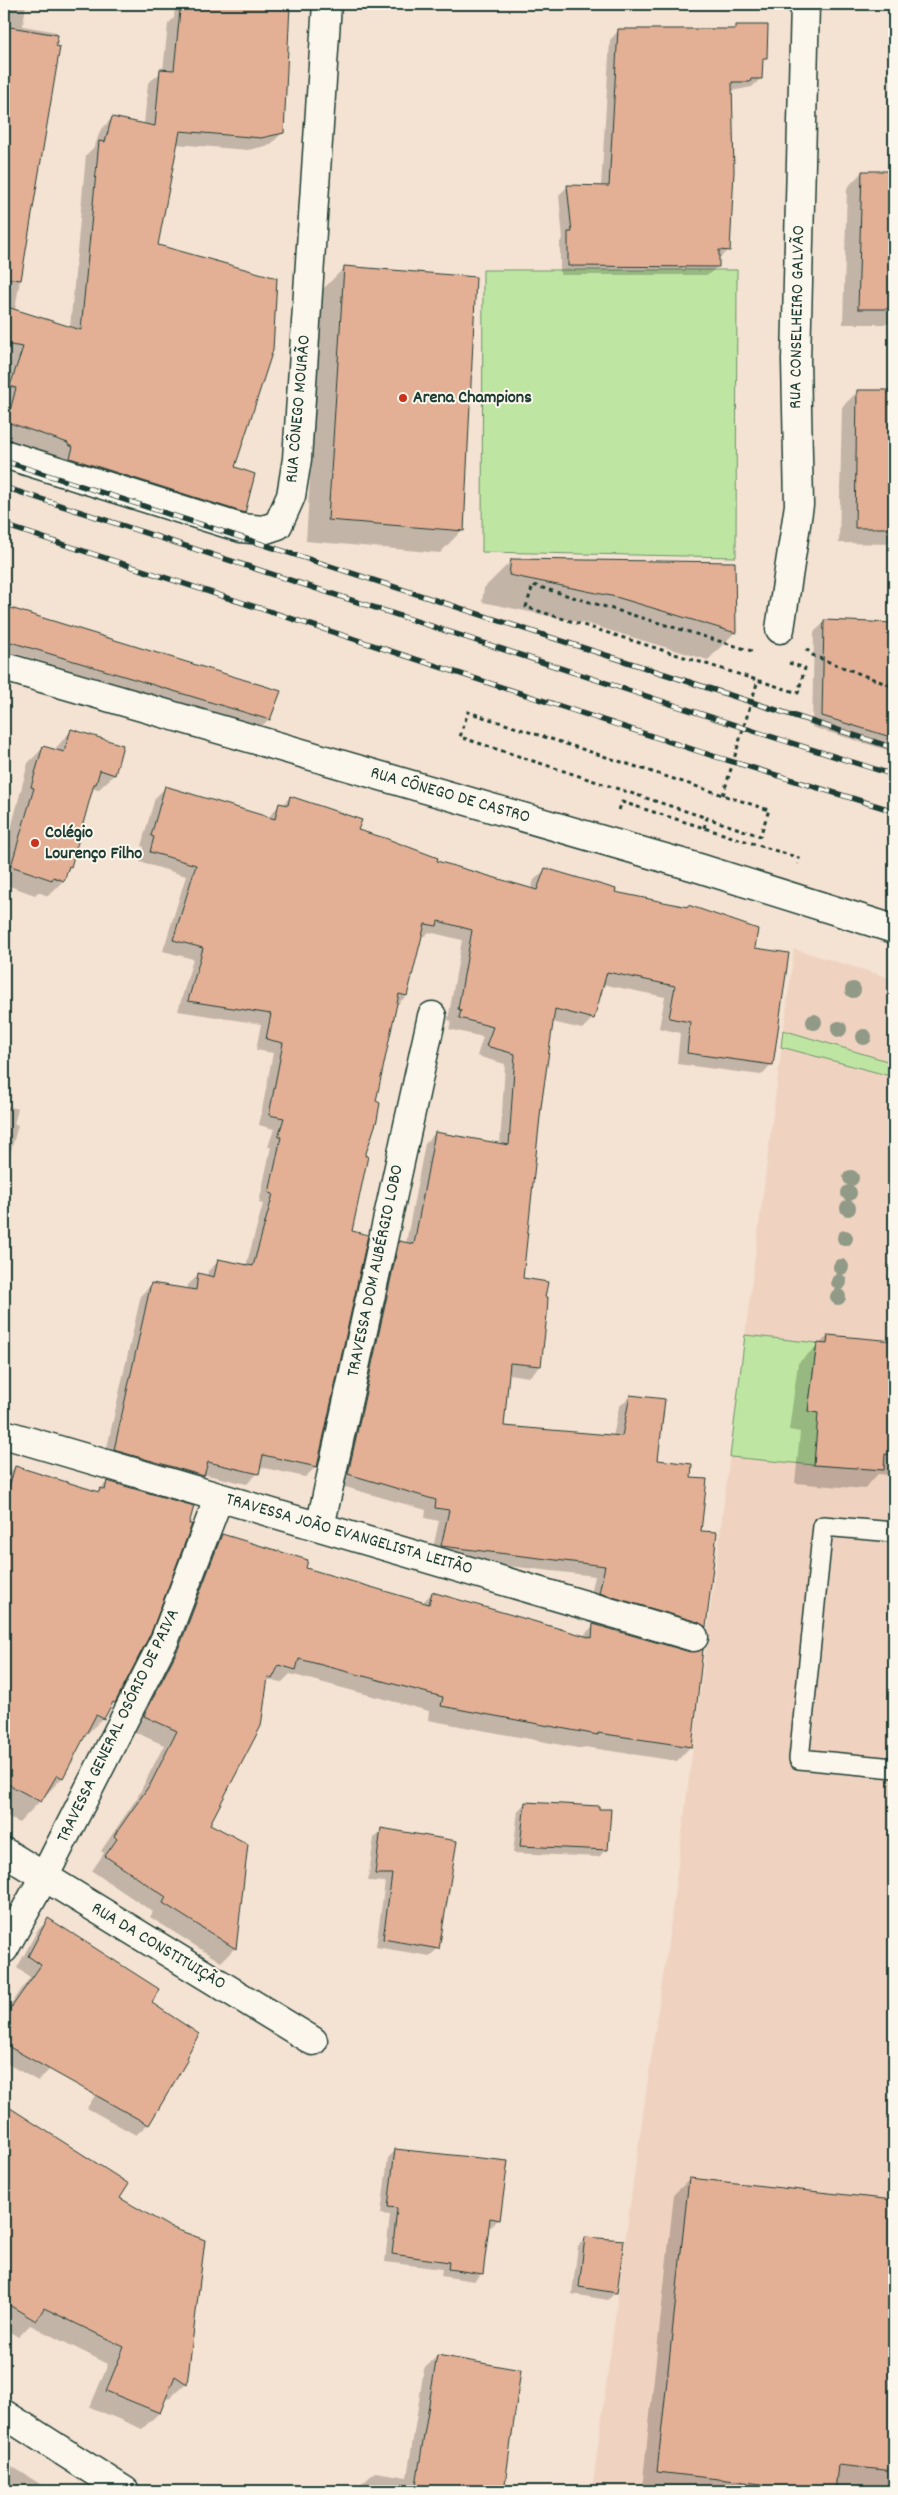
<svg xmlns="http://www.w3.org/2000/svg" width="898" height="2495" font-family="Dekko,sans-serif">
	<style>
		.built { fill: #efd3c0 }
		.green { fill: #bee6a2; stroke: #6e926b }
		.shadow { fill: #0003 }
		.building { fill: #e3b096; stroke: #1f3d34 }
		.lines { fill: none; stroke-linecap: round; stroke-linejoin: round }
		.service-casing { stroke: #1f3d34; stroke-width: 22 }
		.minor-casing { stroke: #1f3d34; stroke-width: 31 }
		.secondary-casing { stroke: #1f3d34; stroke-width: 31 }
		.primary-casing { stroke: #1f3d34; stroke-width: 31 }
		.path { stroke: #1f3d34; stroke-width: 3; stroke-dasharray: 4 4; stroke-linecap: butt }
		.service { stroke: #fbf7ec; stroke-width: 19 }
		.minor { stroke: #fbf7ec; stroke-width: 28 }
		.secondary { stroke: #fbf7ec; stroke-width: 28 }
		.primary { stroke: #fbf7ec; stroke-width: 28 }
		.rail-casing { stroke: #1f3d34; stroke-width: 5.5 }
		.rail { stroke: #fbf7ec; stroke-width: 4; stroke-dasharray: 11; stroke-linecap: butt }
		.path-bridge { stroke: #1f3d34; stroke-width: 3; stroke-dasharray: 4 4; stroke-linecap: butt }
		.tree { fill: #909a87 }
		.poi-dot { fill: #c8321e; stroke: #fbf7ec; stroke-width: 2 }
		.labels { text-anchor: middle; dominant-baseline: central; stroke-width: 4; stroke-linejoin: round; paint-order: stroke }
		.street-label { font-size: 18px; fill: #1f3d34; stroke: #fbf7ec }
		.poi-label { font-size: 18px; font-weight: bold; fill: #1f3d34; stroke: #fbf7ec; text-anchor: start }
	</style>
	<rect width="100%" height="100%" fill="#f4e2d2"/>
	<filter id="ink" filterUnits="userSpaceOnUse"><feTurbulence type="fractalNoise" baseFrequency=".02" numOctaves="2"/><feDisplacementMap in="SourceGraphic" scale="10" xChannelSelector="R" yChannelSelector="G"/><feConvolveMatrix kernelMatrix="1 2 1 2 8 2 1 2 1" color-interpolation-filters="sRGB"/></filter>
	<g filter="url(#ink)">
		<path class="built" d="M794,949l100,30v1512h-302l40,-301 38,-262z"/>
		<path class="green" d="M483,270h254l-1,287 -254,-5z
			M783,1030l111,33v14l-113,-30z
			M745,1335l72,8 -9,68 12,2 -6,52 -84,-8z"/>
		<path class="shadow" d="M4,4h22l-3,22 34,6 -3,15 4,1 -43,262 55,18 16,-173 9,-9 5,-15 12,-13 32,7 4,-42 15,-12 5,-47 6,-6 1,-14h113l-5,128 -13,13 -22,5 -72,-6 -19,102 77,222 10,44 -13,13 -175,-69 -52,-18z
			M737,26l29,31 -4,4 -1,17 -9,9 -21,4 -2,159 -11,9v7l-10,9h-148v-33l3,-3 -4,-44 9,-9 33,1 9,-147 9,-10 113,1z
			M862,172h32v152h-51l4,-136z
			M344,268l118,262 -22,23 -134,-12 16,-251z
			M858,391h36v153l-55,-1 3,-136z
			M511,561l224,71 -27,28 -120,-36 -106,-22 2,-14z
			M4,606l275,86 -10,27 -8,8 -257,-77z
			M825,622l69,2v128l-82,-25 2,-95z
			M71,731l51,15 -8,29 -16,15 -7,-2 -21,78 -7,15 -15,15 -10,-4 -3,3 -31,-11v-28l24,-93 16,-16 10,3z
			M166,787l102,31 12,-14 3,1 7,-8 67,34 78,31 96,28 3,-10 11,-10 69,23 73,15 1,-2 66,43 18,115 -11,11 -84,-11 3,-31 -21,-5 6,-31 -63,-13 -9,34 -11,11 -30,-7 -31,257 23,19 2,17 -6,51 -11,11 -21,-3 -5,53 110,10 6,-30 11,-11 26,65 33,18 11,53 16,2 -12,92 -10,11 -105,-34 6,-27 -164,-19 8,-36 -14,-3 1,-8 -88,-25 50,-232 11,-11 7,1 19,-99 10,-11 65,12 5,-81 -28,-8 6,-19 -34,-8 3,-8 -4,-1 14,-80 -33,-8 -4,4 -4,-1 -15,61 -11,11 -45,225 -34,235 -11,10 -45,-10 -2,6 -11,11 -44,-10 -11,13 -88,-26 37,-166 11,-11 35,6 1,-5 11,-11 8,2 1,-5 11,-10 27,5 17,-62 -4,-1 12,-56h-3l6,-18 -15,-4 14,-72 -17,-3 5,-26 -83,-13 15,-52 -30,-8 23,-75 -46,-14 4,-15 -3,-1 14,-48z
			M4,1105l14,4 -4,15 4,1 -14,51z
			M828,1336l66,6v129l-4,4 -12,-1 -14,15 -69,-6 5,-51 -11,-2 9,-67z
			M15,1467l82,25 10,-10 7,220 -11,16 -21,21 -20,39 -43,45 -15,-9v-335z
			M222,1535l82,33 118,35 10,-10 150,44 12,-12 97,121 -14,15 -92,-14 -2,2 -155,-29 1,-9 -139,-37 -9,9 -12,-3 -4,4 -57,141 27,123 -14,14 -71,-45 3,-5 -61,-41 12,-18 -3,-2 36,-53 27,-53 -34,-15 78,-181z
			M525,1803l81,46 -7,8 -86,-4 5,-42z
			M382,1830l56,118 -8,8 -54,-9 9,-65 -17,-1 6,-43z
			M48,1920l102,84 -2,120 -12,11 -49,-27 9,-14 -46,-25 -12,12 -34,-19v-47l26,-38 -13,-9 20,-37z
			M396,2150l103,69 -8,8 -4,-1 -5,47 -8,8 -33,-5 1,-7 -57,-7 5,-47 -9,-1 7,-56z
			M51,2163l67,35 68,185 -17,16 -4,-2 -6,16 -17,16 -52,-22 18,-43 -78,-39 -12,12 -14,-9v-87z
			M690,2179l204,23v289h-219l-33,-3 32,-294z
			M586,2238l30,54 -8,8 -36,-6 6,-48z
			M437,2356l82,15 -16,120h-142l1,-7 13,-12 32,5 17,-108z
			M10,2465l41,26h-47v-20z"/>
		<path class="building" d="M186,4h104l-6,129 -23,5 -81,-7 -22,114 119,33 -4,72 -38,117 20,7 -10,39 -175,-55 3,-11 -5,-2v-2l-61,-21 9,-34 -6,-2 13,-39 -19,-3v-38l77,24 18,-189 6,1 7,-25 43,9 5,-57 14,1 6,-60h5z
			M736,25h32l-1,33h-4l-1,21h-11l-1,3h-18l2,89 -4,80 -11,-1v17l-151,-1v-34h4l-5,-47 42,1 9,-157h118z
			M4,26l54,9 -2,11 4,1 -39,233 -17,-2z
			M862,171h32v138h-36z
			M344,266l132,11 -12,254 -136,-11z
			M857,390h37v138h-39z
			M511,559l224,3 1,71 -120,-36 -107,-22z
			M4,606l277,85 -11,29 -266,-80z
			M824,620l70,3v115l-72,-22z
			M71,729l52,16 -8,30 -15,-5 -4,14h-2l-23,83 -2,-1 -5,15 -11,-4 -1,3 -41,-14 23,-78 -3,-1 12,-41 21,6z
			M165,786l110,33 4,-16 9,2 2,-9 72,24 -4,10 27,8 53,20 -1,3 100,29 8,-22 71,21 -1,3 73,15v-2l70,24 -3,19 34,5 -16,112 -86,-12 3,-31 -21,-4 6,-32 -68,-14 -13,47 -39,-10 -14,98 -18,171 25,4 -3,15h3l-1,18 -6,51 -31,-3 -6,63 118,10 8,-41 35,4 -7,61 34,4 -1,14 16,1 -6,52 16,1 -11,95 -8,-5 -99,-29 6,-27 -164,-20 8,-36 -14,-2 1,-8 -88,-26 51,-233 15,3 21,-112 74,13 6,-91 -29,-8 7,-19 -34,-9 2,-8 -3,-1 14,-79 -34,-9 -1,5 -12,-2 -18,72 -8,-2 -23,107 4,2 -3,17 -12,36h3l-16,75 16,4 -51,232 -54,-12 -4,19 -51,-12 -4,14 -90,-26 37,-167 45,7 2,-17 16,4 4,-18 35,7 20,-72 -4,-1 12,-56h-3l6,-19 -15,-3 14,-72 -17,-4 5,-25 -83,-13 15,-53 -30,-8 23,-75 -46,-13 4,-15 -3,-1z
			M828,1335l66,6v114l-9,-1 -1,16 -70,-5 4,-52 -10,-2 9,-68 10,1z
			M15,1466l84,26 1,-4 5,2 2,-9 87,25 -5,18h3l-41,109 -36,70 -2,-1 -9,17 -8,-4 -33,63 -6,-3 -16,27 -37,-20v-277z
			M222,1534l86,26 -2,8 123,36 3,-12 160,46 1,-14 97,28 13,-3 -11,98 -94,-14v2l-157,-29 2,-9 -144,-38 -3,11 -17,-5 -7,14 -4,-2 -7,49 -51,98 38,20 -12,105 -73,-46 3,-6 -61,-41 12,-17 -3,-3 37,-53 26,-52 -33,-15 36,-71z
			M525,1802l74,4v3h12l-3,41 -88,-4z
			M381,1828l76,13 -18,108 -56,-10 9,-65h-17z
			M48,1918l111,71 -7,14 47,31 -13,24 2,1 -39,66 -145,-81v-26l37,-53 -13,-9z
			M4,2104l125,80 -9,14 50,29 35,13 -18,144 -12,-8 -15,37 -54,-22 18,-44 -80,-39 -8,13 -32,-19z
			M395,2149l113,12 -8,59 -10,-2 -7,56 -35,-5 1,-7 -57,-8 5,-46 -9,-1z
			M689,2178l205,22v271l-56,-6 -3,26h-74l1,-7 -105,-12z
			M585,2237l39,3 -7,53 -38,-6z
			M437,2355l84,15 -17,121h-89z"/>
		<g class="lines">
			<g class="service-casing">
				<path id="service" d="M894,1532l-71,-6 -24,233 95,9"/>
			</g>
			<g class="minor-casing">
				<path id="minor" d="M4,454l237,74 22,2 15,-5 13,-29 6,-37 30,-455
					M780,629l19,-124 -3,-145 9,-356
					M4,1434l690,203
					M320,1527l112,-511
					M4,1852l309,189
					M4,1949l40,-72 121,-238 54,-142"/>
			</g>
			<g class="secondary-casing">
				<path id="secondary" d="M4,667l695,201 195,61"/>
			</g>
			<g class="primary-casing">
				<path id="primary" d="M4,2414l121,77"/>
			</g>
			<path class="path" d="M806,649l8,7 80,31
				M752,651l-219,-66 -7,22 272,86 7,-25 -16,-5
				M619,810l3,-8 177,56 -1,6
				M704,828l3,-10 53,18 9,-26 -301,-98 -8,25 247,81"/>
			<use href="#service" class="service"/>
			<use href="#minor" class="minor"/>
			<use href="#secondary" class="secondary"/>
			<use href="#primary" class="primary"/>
			<g class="rail-casing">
				<path id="rail" d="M4,461l890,287
					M4,487l759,247 131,41
					M4,525l703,229 187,57"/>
			</g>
			<use href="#rail" class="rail"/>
			<path class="path-bridge" d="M723,795l35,-115"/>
		</g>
		<g class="tree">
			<circle cx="853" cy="990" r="8"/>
			<circle cx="814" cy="1022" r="8"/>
			<circle cx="839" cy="1029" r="8"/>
			<circle cx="864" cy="1037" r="8"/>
			<circle cx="851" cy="1178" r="8"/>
			<circle cx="849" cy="1193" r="8"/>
			<circle cx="848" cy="1208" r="8"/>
			<circle cx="845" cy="1238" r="8"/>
			<circle cx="841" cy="1267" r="8"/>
			<circle cx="839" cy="1282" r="8"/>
			<circle cx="838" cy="1297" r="8"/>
		</g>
	</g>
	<g class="poi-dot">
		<circle cx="403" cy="398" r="5"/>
		<circle cx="35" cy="843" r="5"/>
	</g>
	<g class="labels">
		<g class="street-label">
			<text transform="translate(798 317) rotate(-89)">RUA CONSELHEIRO GALVÃO</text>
			<text transform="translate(299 409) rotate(-85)">RUA CÔNEGO MOURÃO</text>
			<text transform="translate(450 796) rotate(16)">RUA CÔNEGO DE CASTRO</text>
			<text transform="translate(376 1271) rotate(-78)">TRAVESSA DOM AUBÉRGIO LOBO</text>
			<text transform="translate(349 1535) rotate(16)">TRAVESSA JOÃO EVANGELISTA LEITÃO</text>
			<text transform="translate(119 1726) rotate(-64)">TRAVESSA GENERAL OSÓRIO DE PAIVA</text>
			<text transform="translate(158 1947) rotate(31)">RUA DA CONSTITUIÇÃO</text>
		</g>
		<g class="poi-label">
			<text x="413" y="398">Arena Champions</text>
			<text x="45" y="833">Colégio<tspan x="45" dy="21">Lourenço Filho</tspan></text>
		</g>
	</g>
	<rect width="898" height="2495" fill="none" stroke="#fbf7ec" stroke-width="20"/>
	<rect x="10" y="10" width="878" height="2475" fill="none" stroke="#1f3d34" stroke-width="2" filter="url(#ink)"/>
</svg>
